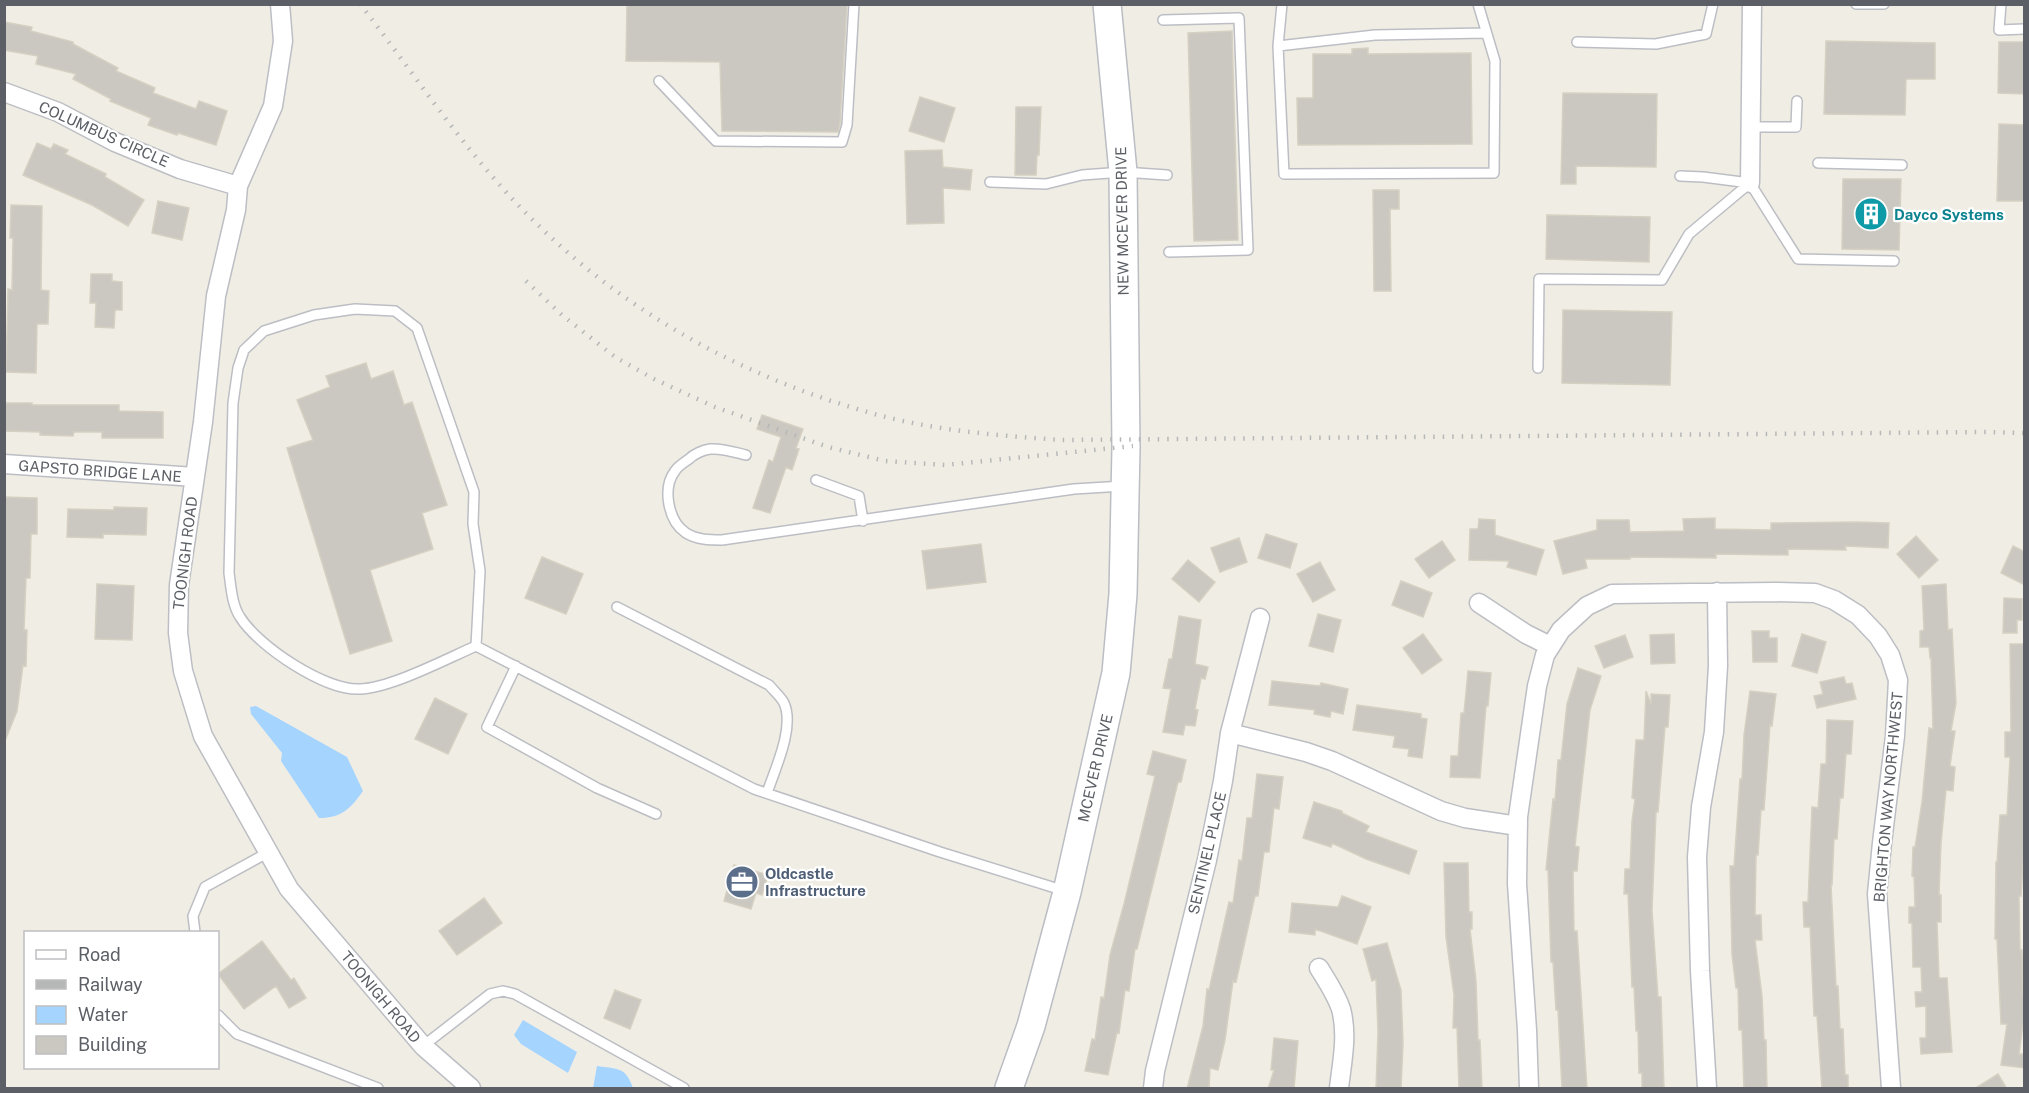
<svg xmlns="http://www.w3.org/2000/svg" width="2029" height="1093" font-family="'Public Sans',sans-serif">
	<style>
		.water { fill: #a5d4ff }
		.building { fill: #cbc8c1; stroke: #d5d0c2; stroke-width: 1.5 }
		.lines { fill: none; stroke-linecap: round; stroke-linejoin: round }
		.lane-casing { stroke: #bcbec4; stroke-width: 12 }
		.street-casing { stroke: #bcbec4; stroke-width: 21 }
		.secondary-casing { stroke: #babdc3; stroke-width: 30 }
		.lane { stroke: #fff; stroke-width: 9 }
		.street { stroke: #fff; stroke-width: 18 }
		.secondary { stroke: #fff; stroke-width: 27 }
		.rail { stroke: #b6b7b7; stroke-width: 4.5; stroke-dasharray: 1.5 8; stroke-linecap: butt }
		.labels { text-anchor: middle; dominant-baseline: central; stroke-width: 4.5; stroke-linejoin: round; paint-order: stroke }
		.street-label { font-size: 15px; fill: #5c6066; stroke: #fff }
		.culture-label { font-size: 15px; font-weight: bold; fill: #0d838f; stroke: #fff; text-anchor: start }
		.service-label { font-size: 15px; font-weight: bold; fill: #4e5e75; stroke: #fff; text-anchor: start }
	</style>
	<rect width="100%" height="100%" fill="#f0eee4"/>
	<path class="water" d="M256,706l91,51 16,34c-12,17 -21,27 -44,27l-38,-57 1,-8 -31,-39 -1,-7z
		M523,1020l54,32 -9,21 -47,-29 -7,-9z
		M597,1066c21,3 29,1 36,22h-40z"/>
	<path class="building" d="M627,4h220l-7,120 -2,8 -116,-1 -2,-69 -94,-1z
		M4,22l28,5 -1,4 42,11v2l45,24 -2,3 39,17 -2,5 43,16 3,-8 28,10 -11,34 -38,-12 -1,2 -29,-10 3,-7 -41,-17 1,-2 -38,-20 3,-5 -40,-10 2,-8 -34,-6z
		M1232,31l6,209 -44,1 -6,-208z
		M1826,41l109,2v36h-29l-1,36 -81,-1z
		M1999,42h26v52l-27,-1z
		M1368,48v6l103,-1 1,91 -174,1 -1,-47h16v-44h39v-5z
		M1563,93l94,1 -1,73 -80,-1v18h-15z
		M920,97l35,11 -11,34 -35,-11z
		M1016,107h25l-2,48h-2l-1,20h-21z
		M1999,124l26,1v76h-28z
		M37,143l14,6 3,-5 14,6 -3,4 41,20 -1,3 39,23 -16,26 -36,-21 -69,-30z
		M942,150l1,17 29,3 -2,20 -27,-2 1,35 -37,1 -2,-73z
		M1843,179h58l-2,71 -57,-1z
		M1373,190h26v19h-9l1,82h-17z
		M158,201l31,7 -7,32 -30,-7z
		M11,205l31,1 -1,84 8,1 -1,33h-11l-1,49 -30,-1 2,-83 4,1 1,-52h-3z
		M1547,215l103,2 -1,45 -103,-3z
		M91,274h21v7l10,1v28h-7l-1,18 -19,-1 1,-24h-6z
		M1563,310l109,2 -2,73 -108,-2z
		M366,363l5,16 22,-8 11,34 8,-3 35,103 -25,8 11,36 -63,21 22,71 -42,13 -63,-206 26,-8 -16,-40 33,-13 -4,-11z
		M4,403h28v2h87v6l44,1v26h-61v-6h-28l-1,4 -33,-1v-3l-36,-1z
		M762,415l41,14 -7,19 3,1 -7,21 -6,-3 -16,46 -17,-5 16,-48 4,2 8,-25 -24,-8z
		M4,497l33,1v36h-6l-1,44h-4l-2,52h3l-1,36 -3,-1 -6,46 -12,30z
		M114,507l33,1 -1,27 -43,-1v4l-36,-1 1,-28 46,1z
		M1715,518v11l56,1v-7l86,-1 32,1 -1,25 -43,-2 1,4 -58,-1v6l-72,-1v4l-86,-1v2h-45l2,9 -24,6 -9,-33 43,-11v-10h32l1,12 54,-1 -1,-12z
		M1479,519l16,1v15l49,15 -8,25 -29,-8 2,-6 -40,-1 1,-31h8z
		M1266,534l31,10 -7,24 -32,-10z
		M1916,536l22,24 -19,18 -22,-24z
		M1239,538l8,24 -27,10 -9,-24z
		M1442,541l13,19 -26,18 -14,-19z
		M981,544l5,38 -59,7 -5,-38z
		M2013,546l12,6v33l-24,-12z
		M542,557l41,17 -17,40 -41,-16z
		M1188,560l27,22 -16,20 -27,-23z
		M1320,562l15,28 -22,12 -16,-28z
		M1401,581l31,12 -9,24 -31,-12z
		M97,584l37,2 -2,54 -37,-1z
		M1946,584l2,46 4,-1 4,74 -5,28h4l-5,35 5,1 -2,24 -7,-1 -5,53 -2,52h2v27h-4l2,56h8l5,74 -31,2 -1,-16h6v-32l-10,1 -1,-15h7l-1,-25h-8l-1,-44h-3v-16h6l-1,-30 -2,-1 1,-29h2l7,-45 7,-74 4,1 -2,-71h-1l-1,-11h-9v-16l4,-1 -2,-44z
		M2004,598l18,1v21h-5v13h-14z
		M1318,614l23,6 -8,32 -24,-6z
		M1179,616l22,4 -6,44 13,3 -3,12 -4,-1 -6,31 3,1 -3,16 -10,-1 -2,10 -20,-3 8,-43 -8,-1 6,-29h3z
		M1752,631h17v7h8v24h-24z
		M1423,634l19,26 -20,14 -19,-26z
		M1674,634l1,29 -24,1 -1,-29z
		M1802,634l24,8 -9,31 -25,-7z
		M1625,635l8,22 -29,11 -9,-22z
		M2010,644h15v187l-4,65h-2l1,54h2l1,45h2v29h-2l-4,30h6v14l-24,-3 6,-41h-6l-4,-85h-2l1,-77h1l3,-47h7l3,-58h-5v-25h6z
		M1578,668l23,8 -11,34 -15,136 4,1 -2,24h-4l1,60h3l10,158h-25l-4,-79h-2l-3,-48h-2l-3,-92h-2l7,-71 2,1 3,-40h3l6,-56z
		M1468,671l23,2 -3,33h-2l-6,72 -30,-1 1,-21h7l3,-43h3z
		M1844,677l2,7 6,-1 4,16 -39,9 -3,-12 9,-2 -3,-12z
		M1272,681l48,5 1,-3 27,6 -5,25 -12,-3 -1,6 -16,-3 1,-4 -46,-5z
		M1646,691l5,13v-10l19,1 -2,32h-3l-7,85h-2l-4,98 6,87h3l3,92h-22v-16h-3l-1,-42h-2l-2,-44h-2l-4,-93h-4l1,-25h5l2,-48 3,-22 -3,-1 4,-58h8z
		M1750,691l26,3 -4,32 -2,-1 -6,85h-3l-3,45h-2l-1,60h6l1,25h-7l7,56 2,44h2l1,49h-23l-2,-59h-3l-1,-42h-2l-4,-33 -2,-89h4l6,-87h2l2,-44z
		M435,698l32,16 -19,40 -33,-15z
		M1357,705l64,9v4l6,1 -5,39 -14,-2 1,-7 -16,-2 2,-11 -42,-6z
		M1827,720l26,1 -2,33h-5l-3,44h-3l-3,41h-3l-2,46h-1l5,101h2l2,43h3l2,46h3v14h-26l-5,-73h-3l-4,-89h-6l-1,-25h5l4,-95 6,1 3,-44h5z
		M1153,751l33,9 -5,22h-3l-41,167h-2l-6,42 -4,-1 -6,43 -2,-1 -9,43 -23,-4 7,-32 3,1 6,-43 3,1 6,-43 14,-51 31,-128 -8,-2z
		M1257,774l26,3 -4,32 -5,-1 -5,44h-5l-6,44h-3l-19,86 -3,-1 -8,59 -7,30 -8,-2 -1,21h-22l16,-63 4,-37 2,1 20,-88 4,1 6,-43 3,1 5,-43h5z
		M1314,802l28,9v2l27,13 -3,6 51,19 -8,23 -43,-15 -34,-16 -1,4 -28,-9z
		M1444,863h24l1,49h3v17h-2l6,52 2,59h2l2,49h-23l-2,-61h-4l1,-33 -8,-58z
		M734,865l34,10 -6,20 -6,-2 -5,16 -27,-8z
		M1342,896l29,11 -14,37 -42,-15v6l-26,-3 3,-29 46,4z
		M484,898l18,25 -45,32 -18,-24z
		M262,941l29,39 3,-2 12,20 -17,10 -13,-22 -32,23 -26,-35z
		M1387,943l14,47 2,53 -2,46h-25l2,-57 -2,-53 -4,2 -9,-32z
		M615,990l26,10 -11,29 -26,-11z
		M1274,1038l24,3 -4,48h-26l6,-19h-3z
		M1998,1074l9,15h-33z"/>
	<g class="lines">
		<g class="lane-casing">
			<path id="lane" d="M1282,4l-4,42 6,128 210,-1 1,-112 -17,-57
				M1856,4h28
				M2001,4l-2,26 25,-1
				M1163,20l76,-2 9,232 -79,2
				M1577,42l79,2 50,-10 7,-30
				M1278,46l97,-11 111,-2
				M659,81l57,60 126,1 5,-17 7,-121
				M1750,127h46l1,-26
				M1818,163l84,2
				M1680,176l23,1 47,6
				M990,182l56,2 36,-9 41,-3 44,3
				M1750,183l48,76 96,2
				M355,309l40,2 22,17 57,164 -1,32 7,47 -4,75c-30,13 -85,42 -116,43 -35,2 -102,-43 -120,-72 -8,-12 -9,-30 -11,-44l4,-170 5,-35 6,-18 20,-19 50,-16z
				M1538,368l1,-89 123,1 27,-46 61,-51
				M746,455c-12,-3 -24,-7 -36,-6 -7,1 -16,5 -21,10 -4,3 -11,7 -14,12 -13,17 -7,50 11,62 11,7 24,7 36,7l352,-51 49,-3
				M816,480l43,16 4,25
				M617,607l152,78c5,6 12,12 15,18 11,24 -9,66 -17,90
				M476,646l278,143 186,63 125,39
				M516,666l-29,61 110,61 59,26
				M195,932l-2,-16 12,-29 64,-35
				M218,1015l19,19 141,54
				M423,1046l67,-52 13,-3 12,3 169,94"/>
		</g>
		<g class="street-casing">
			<path id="street" d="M280,4l3,37 -10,65 -35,80 -2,24 -20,86 -13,126 -24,163 -1,48 5,38 20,65 86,153 134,157 48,42
				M4,92l54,20 57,30 65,27 58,17
				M1750,183l2,-179
				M4,464l191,13
				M1479,603l47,31 24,12
				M1230,733l76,19 26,9 109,50 24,7 53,8
				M1319,968c8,13 17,26 22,41 7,26 1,53 -2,79
				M1153,1088l2,-17 52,-211 16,-79 7,-48 30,-115
				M1529,1088l-2,-58 -10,-146 1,-67 19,-131 8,-31 16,-25 26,-24 25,-12 163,-2 40,1 19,7 24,15 20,21 12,19 8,25 -3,56 -13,107 -5,51 14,194
				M1707,1088l-7,-117 -3,-114 4,-50 13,-75 4,-66 -1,-74"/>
		</g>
		<g class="secondary-casing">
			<path id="secondary" d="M1009,1088l22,-62 36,-134 49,-219 7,-79 3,-147 -3,-275 -16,-168"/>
		</g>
		<use href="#lane" class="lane"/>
		<use href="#street" class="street"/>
		<use href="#secondary" class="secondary"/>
		<path class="rail" d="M360,4c53,68 101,142 161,204 98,102 224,172 361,208 58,15 120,20 180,24l925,-8 37,1
			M526,281l36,34 53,42 39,22 61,28 113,40 57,14 60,4 188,-19"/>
	</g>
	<defs>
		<g id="building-disc" transform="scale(1.725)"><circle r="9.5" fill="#0f9aa8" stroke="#fff"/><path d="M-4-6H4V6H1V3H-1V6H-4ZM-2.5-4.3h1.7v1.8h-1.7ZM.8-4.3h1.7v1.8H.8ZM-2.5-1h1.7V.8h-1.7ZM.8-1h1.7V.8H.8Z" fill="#fff"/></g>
		<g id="office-disc" transform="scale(1.725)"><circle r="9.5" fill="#5c6f8a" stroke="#fff"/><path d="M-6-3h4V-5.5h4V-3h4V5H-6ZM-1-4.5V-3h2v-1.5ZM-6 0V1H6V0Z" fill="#fff"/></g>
	</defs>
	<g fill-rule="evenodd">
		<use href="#building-disc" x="1871" y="214"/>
		<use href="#office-disc" x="742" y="882"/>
	</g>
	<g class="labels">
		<g class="street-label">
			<text transform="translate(104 134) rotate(24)">COLUMBUS CIRCLE</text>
			<text transform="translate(1122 221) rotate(-91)">NEW MCEVER DRIVE</text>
			<text transform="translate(100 471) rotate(4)">GAPSTO BRIDGE LANE</text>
			<text transform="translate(185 553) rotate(-83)">TOONIGH ROAD</text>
			<text transform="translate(1095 768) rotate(-77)">MCEVER DRIVE</text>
			<text transform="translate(1888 797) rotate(-85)">BRIGHTON WAY NORTHWEST</text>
			<text transform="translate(1207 853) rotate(-77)">SENTINEL PLACE</text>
			<text transform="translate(381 997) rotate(50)">TOONIGH ROAD</text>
		</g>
		<g class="culture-label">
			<text x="1894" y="214">Dayco Systems</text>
		</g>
		<g class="service-label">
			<text x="765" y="873">Oldcastle<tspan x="765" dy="17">Infrastructure</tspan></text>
		</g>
	</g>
	<rect width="2029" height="1093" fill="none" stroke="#5c6066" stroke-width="12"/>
	<rect x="24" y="931" width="195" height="138" fill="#ffffff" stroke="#bebfc2" stroke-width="1.5"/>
	<rect x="36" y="950" width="30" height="9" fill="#ffffff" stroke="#bebfc2" stroke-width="1.5"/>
	<text x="78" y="961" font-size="18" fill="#5c6066">Road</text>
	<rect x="36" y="980" width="30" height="9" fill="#b6b7b7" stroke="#bebfc2" stroke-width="1.5"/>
	<text x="78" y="991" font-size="18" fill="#5c6066">Railway</text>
	<rect x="36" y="1006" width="30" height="18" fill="#a5d4ff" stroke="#bebfc2" stroke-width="1.5"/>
	<text x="78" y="1021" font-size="18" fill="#5c6066">Water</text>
	<rect x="36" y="1036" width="30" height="18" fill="#cbc8c1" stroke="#bebfc2" stroke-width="1.5"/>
	<text x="78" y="1051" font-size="18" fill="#5c6066">Building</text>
</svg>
